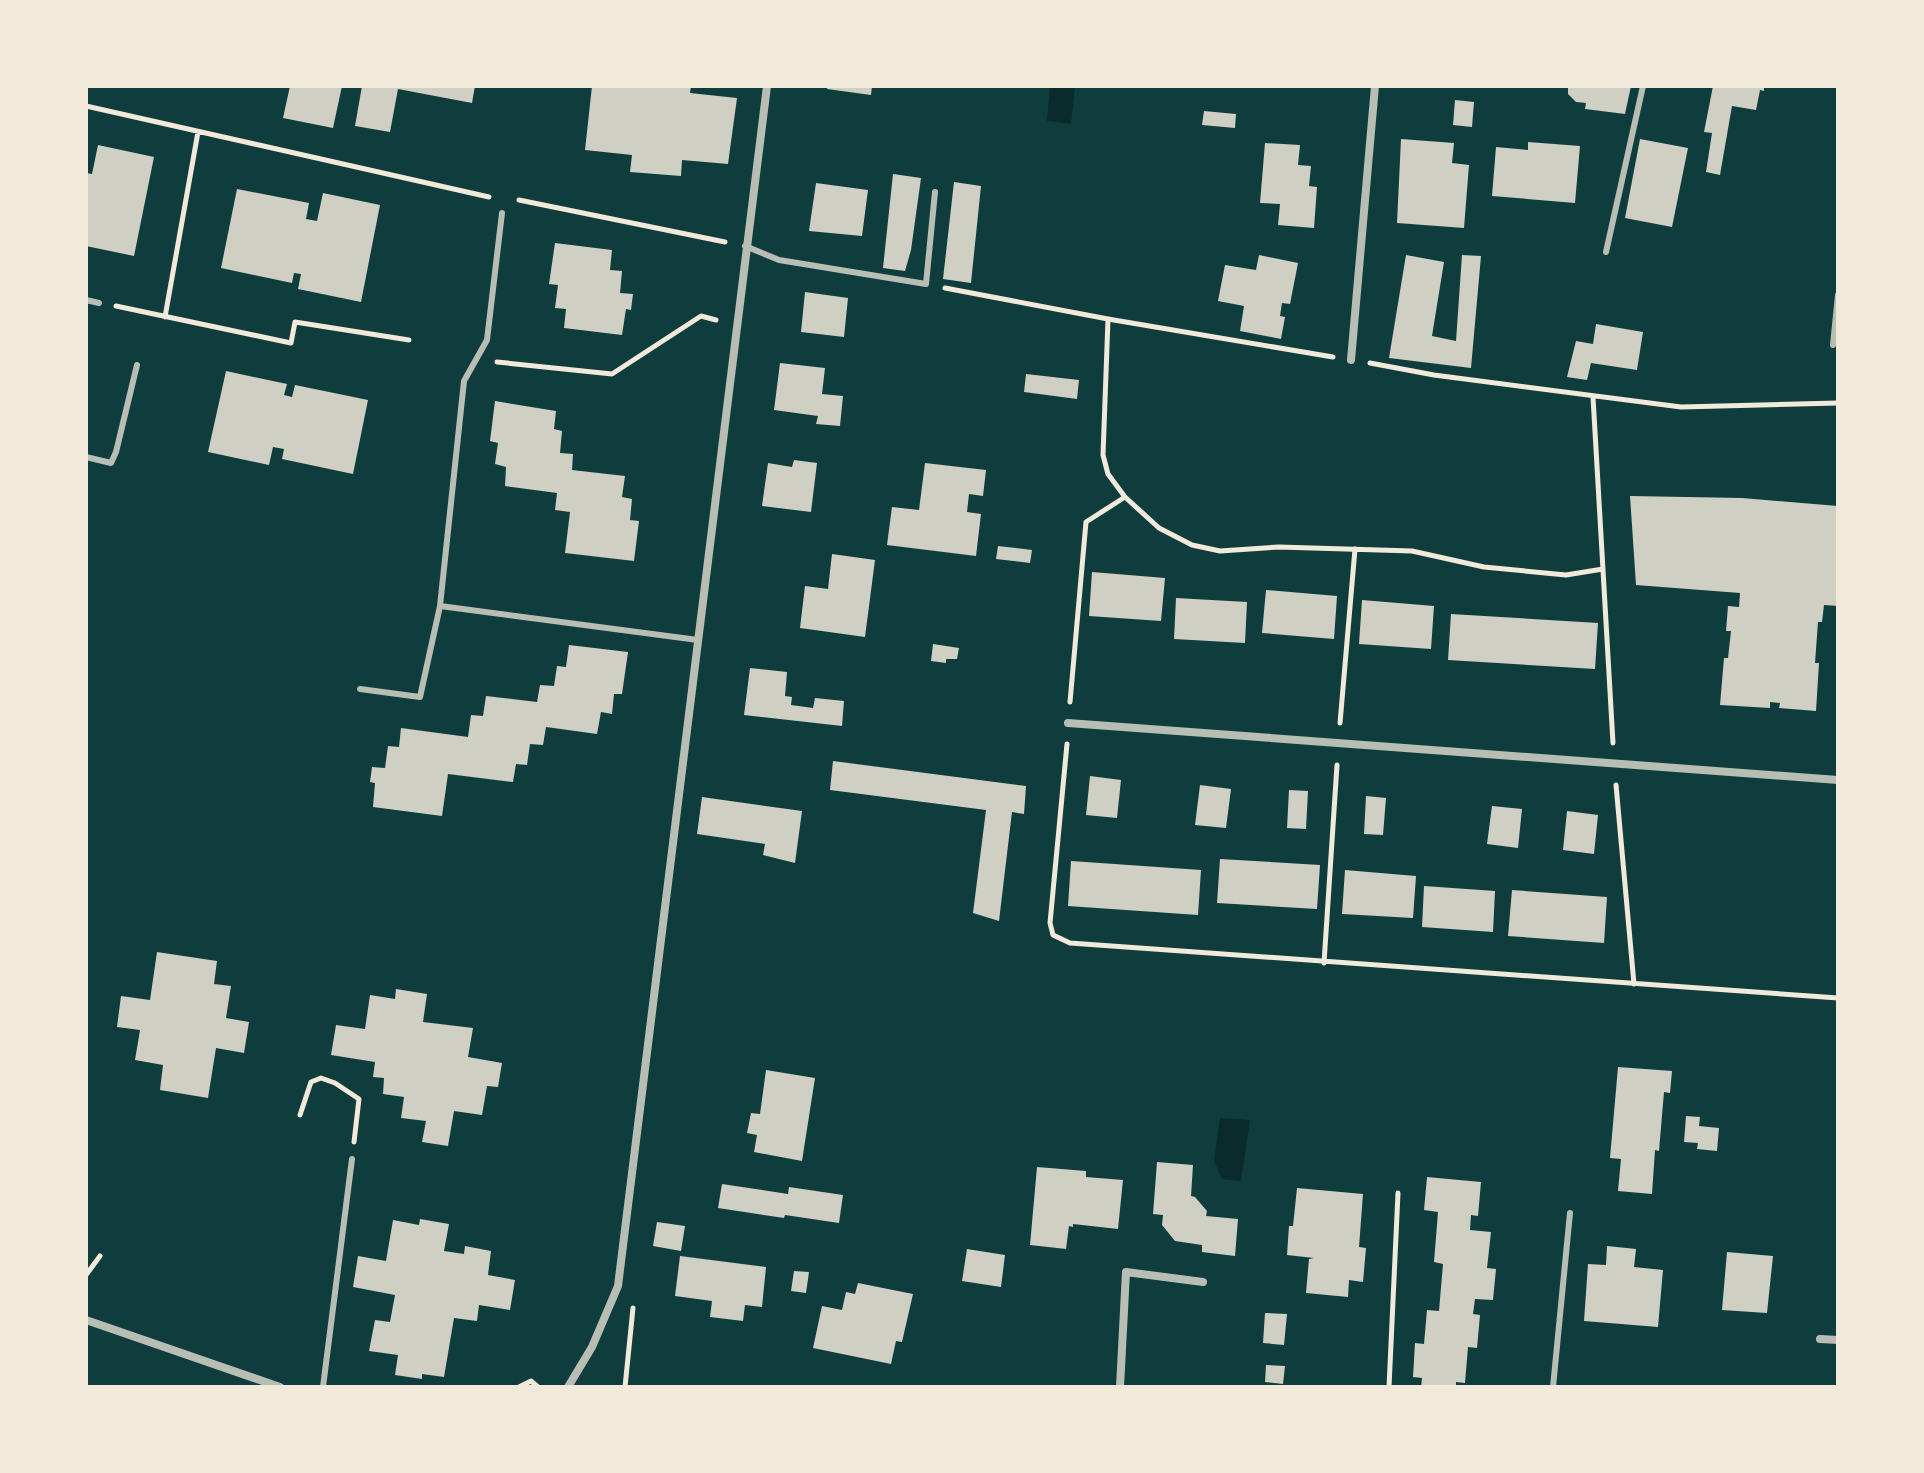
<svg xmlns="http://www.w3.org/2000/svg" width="1924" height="1473" font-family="Spectral,serif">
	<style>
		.water { fill: #0a2a2b }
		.building { fill: #cfcfc3 }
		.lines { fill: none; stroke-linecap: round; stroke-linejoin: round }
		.path { stroke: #f1e9da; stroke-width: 5 }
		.service { stroke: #b8beb3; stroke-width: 6 }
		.minor { stroke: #b8beb3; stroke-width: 8 }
	</style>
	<rect width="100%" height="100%" fill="#0f3d3e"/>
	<path class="water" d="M1050,86h25l-4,38 -24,-3z
		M1220,1118l30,2 -9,61 -19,-2 -8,-18z"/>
	<path class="building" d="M290,86h52l-9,42 -50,-10z
		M362,86h113l-3,17 -74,-14 -8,43 -35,-6z
		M592,86h99l-1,7 47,5 -9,66 -46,-4 -1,16 -51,-4 2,-17 -47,-5z
		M828,86h44l-1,9 -44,-6z
		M1568,86h63l-6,28 -40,-5 1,-6 -10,-1 -8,-8z
		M1713,86h51v5l-4,-1 -4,20 -24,-4 -12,69 -14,-3 6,-39 -8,-1z
		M1455,100l19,2 -2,25 -19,-2z
		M1204,111l32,3 -1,14 -33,-3z
		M1401,139l53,4 -2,20 17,2 -5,63 -67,-5z
		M1640,139l48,9 -16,79 -47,-9z
		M1528,142l52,4 -5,57 -83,-7 4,-49 32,3z
		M1265,143l35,2 -2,20 13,1 -2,20 8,1 -3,41 -36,-3 2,-21 -20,-1z
		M98,145l56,12 -20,99 -48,-10v-73l6,1z
		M893,174l28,4 -10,72 -6,21 -22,-3z
		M954,182l27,4 -10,97 -28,-4z
		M816,183l52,7 -6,46 -53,-5z
		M237,189l72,14 -3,16 11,2 6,-28 57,12 -19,97 -63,-13 3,-15 -7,-1 -2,10 -71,-15z
		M555,243l57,7 -2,20 12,1 -2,22 13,1 -2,16 -5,-1 -4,26 -58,-7 2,-19 -11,-1 3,-23 -9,-1z
		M1259,255l39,8 -8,41 -8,-1 -2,13 5,1 -4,22 -41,-8 4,-25 -26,-5 7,-36 31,5z
		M1406,255l38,7 -12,74 24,5 6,-86 19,1 -10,112 -82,-10z
		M805,292l43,6 -4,39 -43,-5z
		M1596,324l47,8 -6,38 -46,-7 -4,17 -20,-3 9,-36 17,3z
		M780,363l45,5 -3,26 21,2 -3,30 -24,-2 2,-8 -44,-6z
		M226,371l61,13 -3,11 8,2 3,-12 73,15 -15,74 -71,-15 2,-10 -11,-2 -4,18 -61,-13z
		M1026,374l53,6 -2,19 -53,-7z
		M495,401l61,10 -2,18 8,2 -2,22 13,1 -1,16 53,6 -3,21 10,2 -2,21 9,1 -5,40 -69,-8 5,-41 -15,-2 2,-17 -52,-7 1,-19 -11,-3 3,-21 -8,-2z
		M794,460l23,3 -6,49 -49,-6 6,-43 24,4z
		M925,463l61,7 -3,26 -14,-2 -2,18 14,2 -5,42 -89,-11 5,-38 27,3z
		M1630,496l112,2 96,8v100l-14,-1 -2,17h-4l-3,41h4l-3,48 -37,-3 1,-5 -10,-1v6l-50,-3 4,-47h4l3,-27h-5l2,-25 11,1 1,-14 -104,-8z
		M998,546l34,4 -2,13 -34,-4z
		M832,554l43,6 -10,77 -65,-9 5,-42 23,3z
		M1092,572l73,6 -4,43 -72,-5z
		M1266,590l71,6 -3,43 -72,-6z
		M1176,598l71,4 -2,41 -71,-4z
		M1362,600l72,6 -3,43 -72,-5z
		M1451,614l147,9 -3,46 -147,-9z
		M933,644l26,4 -2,11h-11v4l-15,-2z
		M569,645l59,7 -6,42h-8l-2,20 -11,-2 -4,22 -51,-7 -3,18 -13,-1 -3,21 -11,-1 -3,18 -65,-8 -6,42 -69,-9 2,-24 -5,-1 2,-15 13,1 3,-22 11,1 2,-19 67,9 3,-22 12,1 3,-20 51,6 3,-17 14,1 3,-20 9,1z
		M750,668l37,4 -2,24 7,1 -1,8 22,3 2,-10 29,3 -2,25 -98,-11z
		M833,761l193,25 -2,28 -12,-2 -13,109 -26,-8 13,-103 -156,-20z
		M1090,776l31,4 -4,38 -31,-3z
		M1200,785l31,4 -5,39 -31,-3z
		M1289,790l19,1 -2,38 -19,-1z
		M1366,796l20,2 -3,37 -19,-1z
		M702,797l100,14 -7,52 -32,-8 2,-11 -68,-10z
		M1492,806l30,3 -4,39 -31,-4z
		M1567,811l31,4 -4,39 -31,-4z
		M1220,859l100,6 -3,44 -100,-6z
		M1071,861l130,9 -3,45 -130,-9z
		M1345,870l71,6 -3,42 -71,-4z
		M1424,886l71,5 -2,41 -71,-5z
		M1512,890l95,7 -3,46 -96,-7z
		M157,952l60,9 -3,23 17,2 -5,32 23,4 -5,31 -28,-5 -8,50 -48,-8 3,-25 -28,-5 5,-30 -23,-3 4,-31 29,4z
		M396,989l31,5 -4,28 50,6 -5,29 34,6 -4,24 -11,-1 -5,29 -28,-4 -6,35 -26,-4 4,-21 -25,-3 3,-21 -21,-3 1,-16 -11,-1 2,-15 -44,-7 5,-30 29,4 5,-34 25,4z
		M1618,1067l54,4 -2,22 -6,-1 -5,59 -4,-1 -3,44 -34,-3 3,-32 -11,-1z
		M766,1070l49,8 -13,83 -48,-9 3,-17 -10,-2 4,-20 9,1z
		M1686,1116l14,1 -1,9 20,2 -2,23 -20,-2 1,-6 -14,-1z
		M1157,1162l36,3 -2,31 4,1 12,14 -1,5 32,3 -3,37 -33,-4v-7l-27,-4 -13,-16 1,-10 -10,-1z
		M1037,1167l49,4v6l37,3 -5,49 -45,-5v3l-4,-1 -3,23 -36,-4z
		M1427,1177l54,5 -3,34 -7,-1 -1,15 21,2 -4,36 9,1 -3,31 -18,-1 -2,15 7,1 -3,33 -9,-1 -3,36 -9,-1v5h-35l1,-9 -9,-1 2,-34 9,1 3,-34 12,1 4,-47 -9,-2 4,-50 -14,-2z
		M722,1184l66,10 1,-7 54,8 -4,28 -54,-8 -1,3 -66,-10z
		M1297,1188l66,6 -4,53 7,1 -3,34 -14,-2 -1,17 -42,-4 3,-34 5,-1 -27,-3 2,-29h4z
		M420,1219l29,5 -5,27 20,3 1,-8 26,5 -3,24 27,5 -5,30 -31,-5 -2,16 -23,-3 -10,59 -22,-3v5l-27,-4 3,-20 -29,-4 6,-31 15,2 5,-27 -42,-8 5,-31 28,5 7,-41 26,5z
		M657,1222l28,4 -4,25 -28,-5z
		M1607,1246l29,3 -2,18 29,3 -5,57 -74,-6 4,-57 18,1z
		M967,1249l38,6 -4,32 -39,-6z
		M1727,1252l46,4 -6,57 -45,-3z
		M680,1256l86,11 -4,40 -17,-2 -2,16 -33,-4 2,-16 -37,-5z
		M794,1271l15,1 -3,21 -15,-2z
		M858,1283l55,11 -11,48 -6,-1 -5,23 -78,-16 9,-42 20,4 4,-18 9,2z
		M1265,1313l22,1 -3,31 -21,-2z
		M1266,1365l19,1 -2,18 -18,-2z"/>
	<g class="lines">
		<path class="path" d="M86,106l403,91
			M519,200l206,42
			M945,288l163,31 225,38
			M116,306l175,37 4,-21 114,18
			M165,317l33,-185
			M1108,319l-5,136 5,19 17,23 34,31 33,17 28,6 59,-4 133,4 72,16 82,8 37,-6
			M497,362l115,12 89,-58 15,4
			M1370,363l64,12 247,32 157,-4
			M1593,397l20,346
			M1070,702l16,-180 39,-25
			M1340,723l15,-174
			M1067,744l-17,179 3,12 17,8 768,55
			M1616,785l18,199
			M1324,963l13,-198
			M300,1115l11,-33 10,-4 14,5 24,16 -5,43
			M86,1275l14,-19
			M519,1387l12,-6 7,6
			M625,1387l8,-79
			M1389,1387l9,-194"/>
		<path class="service" d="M502,213l-15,127 -23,41 -24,225 258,34
			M745,246l34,14 147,24 9,-92
			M1606,252l37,-166
			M86,300l13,3
			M1833,345l5,-50
			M86,457l25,6 5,-11 21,-87
			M360,689l60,8 20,-91
			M323,1387l29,-228
			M1553,1387l17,-174"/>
		<path class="minor" d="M1351,360l24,-274
			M1068,723l770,57
			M86,1320l194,67
			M1820,1339l18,1
			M568,1387l24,-40 26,-61 149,-1200
			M1120,1387l6,-115 77,10"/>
	</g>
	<rect width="1924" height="1473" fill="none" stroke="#f1e9da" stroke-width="176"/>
</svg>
